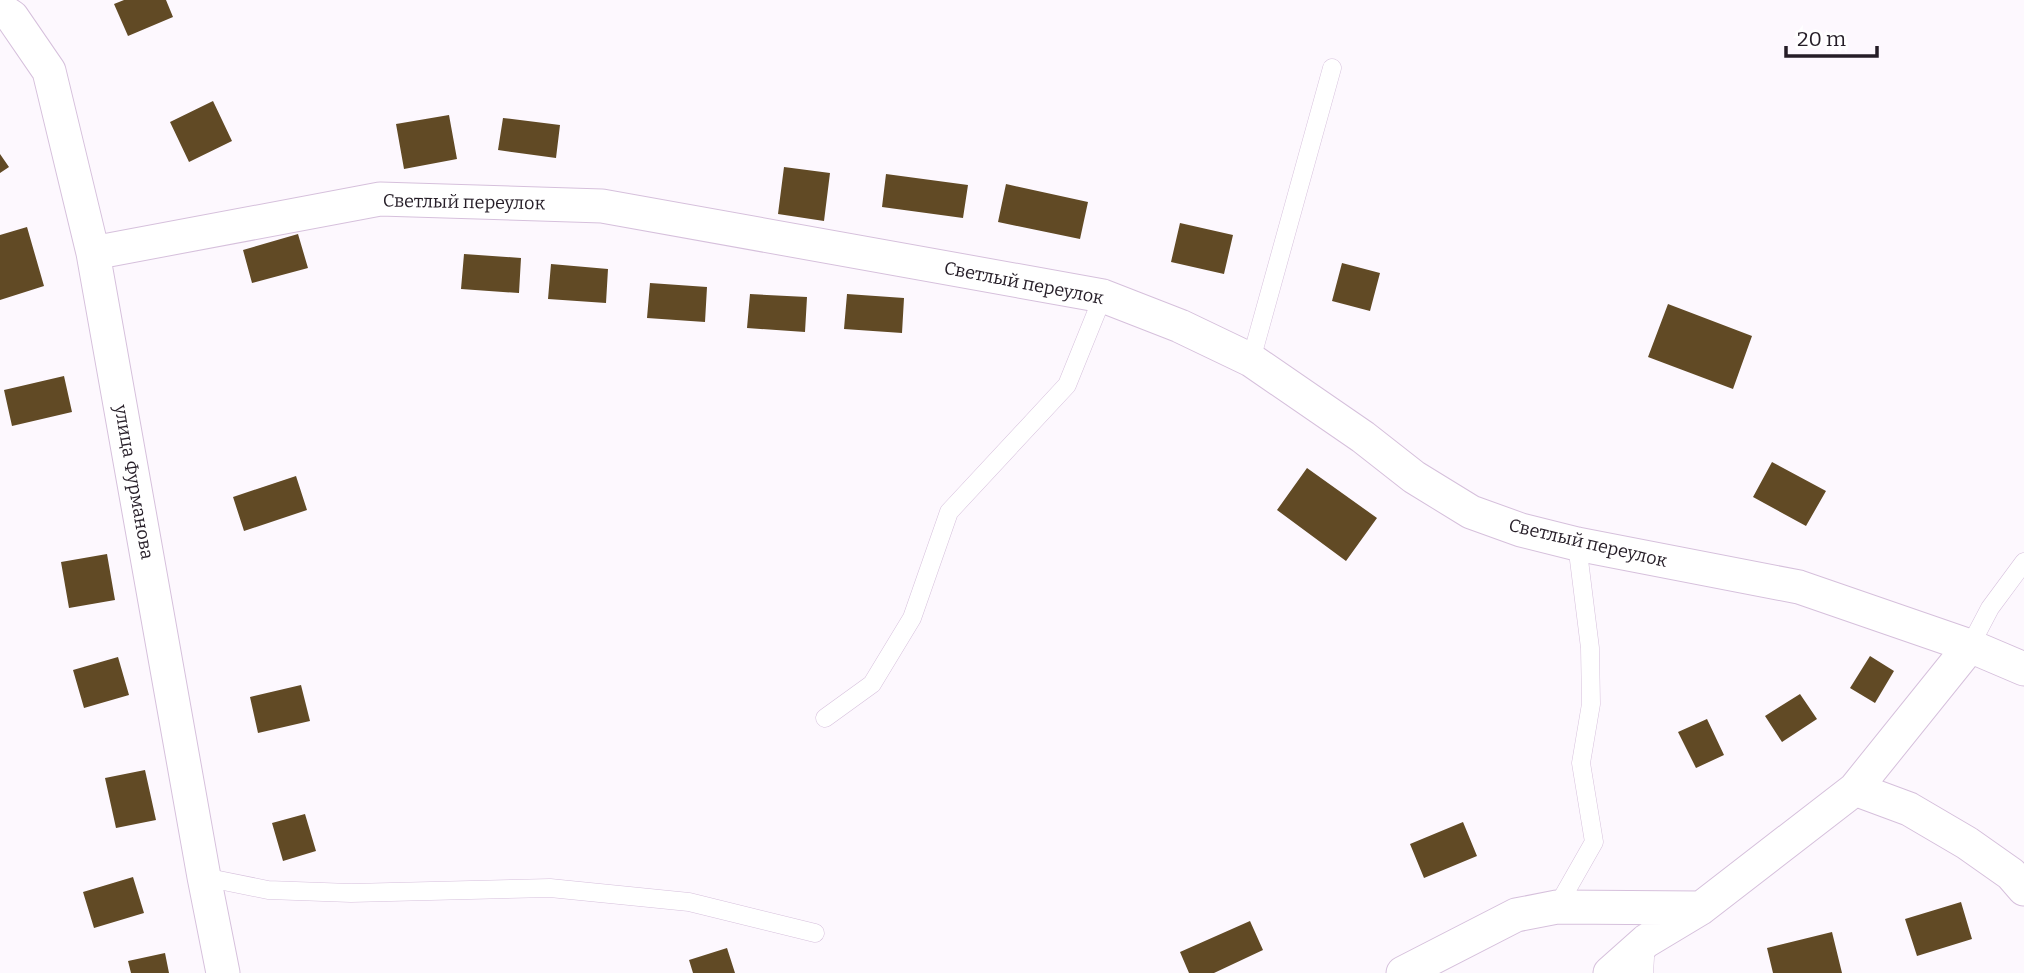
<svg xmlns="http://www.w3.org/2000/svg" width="2024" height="973" font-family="Bitter,serif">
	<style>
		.building { fill: #614a25 }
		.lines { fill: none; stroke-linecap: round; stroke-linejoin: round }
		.lane-casing { stroke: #d6c0dc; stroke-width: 19 }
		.street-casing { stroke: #d6c0dc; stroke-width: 35 }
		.lane { stroke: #fff; stroke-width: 18 }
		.street { stroke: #fff; stroke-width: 33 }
		.labels { text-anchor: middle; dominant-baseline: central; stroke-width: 7; stroke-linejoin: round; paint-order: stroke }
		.street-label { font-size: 18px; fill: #251d27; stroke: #fff }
	</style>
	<rect width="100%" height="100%" fill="#fdf8fe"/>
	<path class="building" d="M124,0h42l7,17 -45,19 -14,-32z
		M213,101l19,40 -43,21 -19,-40z
		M449,115l8,44 -53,10 -8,-45z
		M503,118l57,7 -4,33 -58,-8z
		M0,154l9,13 -9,6z
		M784,167l46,6 -6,48 -46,-7z
		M886,174l82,11 -5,33 -81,-11z
		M1006,184l82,18 -8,37 -82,-17z
		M1180,223l53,12 -9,39 -53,-12z
		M27,227l17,59 -44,14v-65z
		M298,234l10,34 -56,15 -9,-33z
		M464,254l57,4 -2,35 -58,-4z
		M1342,263l38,10 -10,38 -38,-10z
		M551,264l57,5 -2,34 -58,-4z
		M650,283l57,4 -2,35 -58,-4z
		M750,294l57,3 -2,35 -58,-4z
		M847,294l57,4 -2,35 -58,-4z
		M1668,304l84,32 -19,53 -85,-32z
		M64,376l8,36 -60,14 -8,-36z
		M1772,462l54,29 -20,35 -53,-29z
		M1307,468l70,50 -31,43 -69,-51z
		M296,476l11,34 -63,21 -11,-34z
		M107,554l8,46 -46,8 -8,-46z
		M1870,656l24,15 -19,32 -25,-15z
		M118,657l11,38 -45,13 -11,-38z
		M301,685l9,36 -52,12 -8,-36z
		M1800,694l17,25 -35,23 -17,-26z
		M1707,719l17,36 -28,13 -18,-36z
		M145,770l11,50 -40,8 -11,-50z
		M305,814l11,37 -33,10 -11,-38z
		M1463,822l14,34 -53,22 -14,-34z
		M133,877l11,36 -50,15 -11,-36z
		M1961,902l11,37 -55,17 -12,-37z
		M1250,921l13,29 -49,23h-25l-9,-21z
		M1832,932l10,41h-69l-6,-25z
		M727,948l8,25h-42l-4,-13z
		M165,953l4,20h-38l-3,-12z"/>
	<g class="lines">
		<g class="lane-casing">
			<path id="lane" d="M1251,360l81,-292
				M1970,646l20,-38 34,-46
				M825,718l47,-34 40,-66 37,-106 118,-127 36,-89
				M204,877l64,13 83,3 199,-5 139,14 126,31
				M1557,907l37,-65 -13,-79 10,-59 -1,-56 -13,-104
				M1644,973l2,-31"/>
		</g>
		<g class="street-casing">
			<path id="street" d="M0,9l12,8 37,54 44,182 111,624 19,96
				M93,253l287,-54 222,7 501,90 77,30 71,34 112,77 51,40 57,35 50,18 56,14 222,43 171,59 54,23
				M1855,789l54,20 58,34 44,31 13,15
				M1403,973l113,-58 41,-8 144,1
				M1610,973l36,-32 55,-33 154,-119 115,-143"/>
		</g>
		<use href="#lane" class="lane"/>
		<use href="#street" class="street"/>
	</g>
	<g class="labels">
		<g class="street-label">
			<text transform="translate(464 202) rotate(1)">Светлый переулок</text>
			<text transform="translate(1024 283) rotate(11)">Светлый переулок</text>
			<text transform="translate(134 482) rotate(80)">улица Фурманова</text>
			<text transform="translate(1588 543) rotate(13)">Светлый переулок</text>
		</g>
	</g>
	<path d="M1786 46v10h91v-10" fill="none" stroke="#251d27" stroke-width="3.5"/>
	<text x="1797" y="46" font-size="21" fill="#251d27" stroke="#ffffff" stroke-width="5" paint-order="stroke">20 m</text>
</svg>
